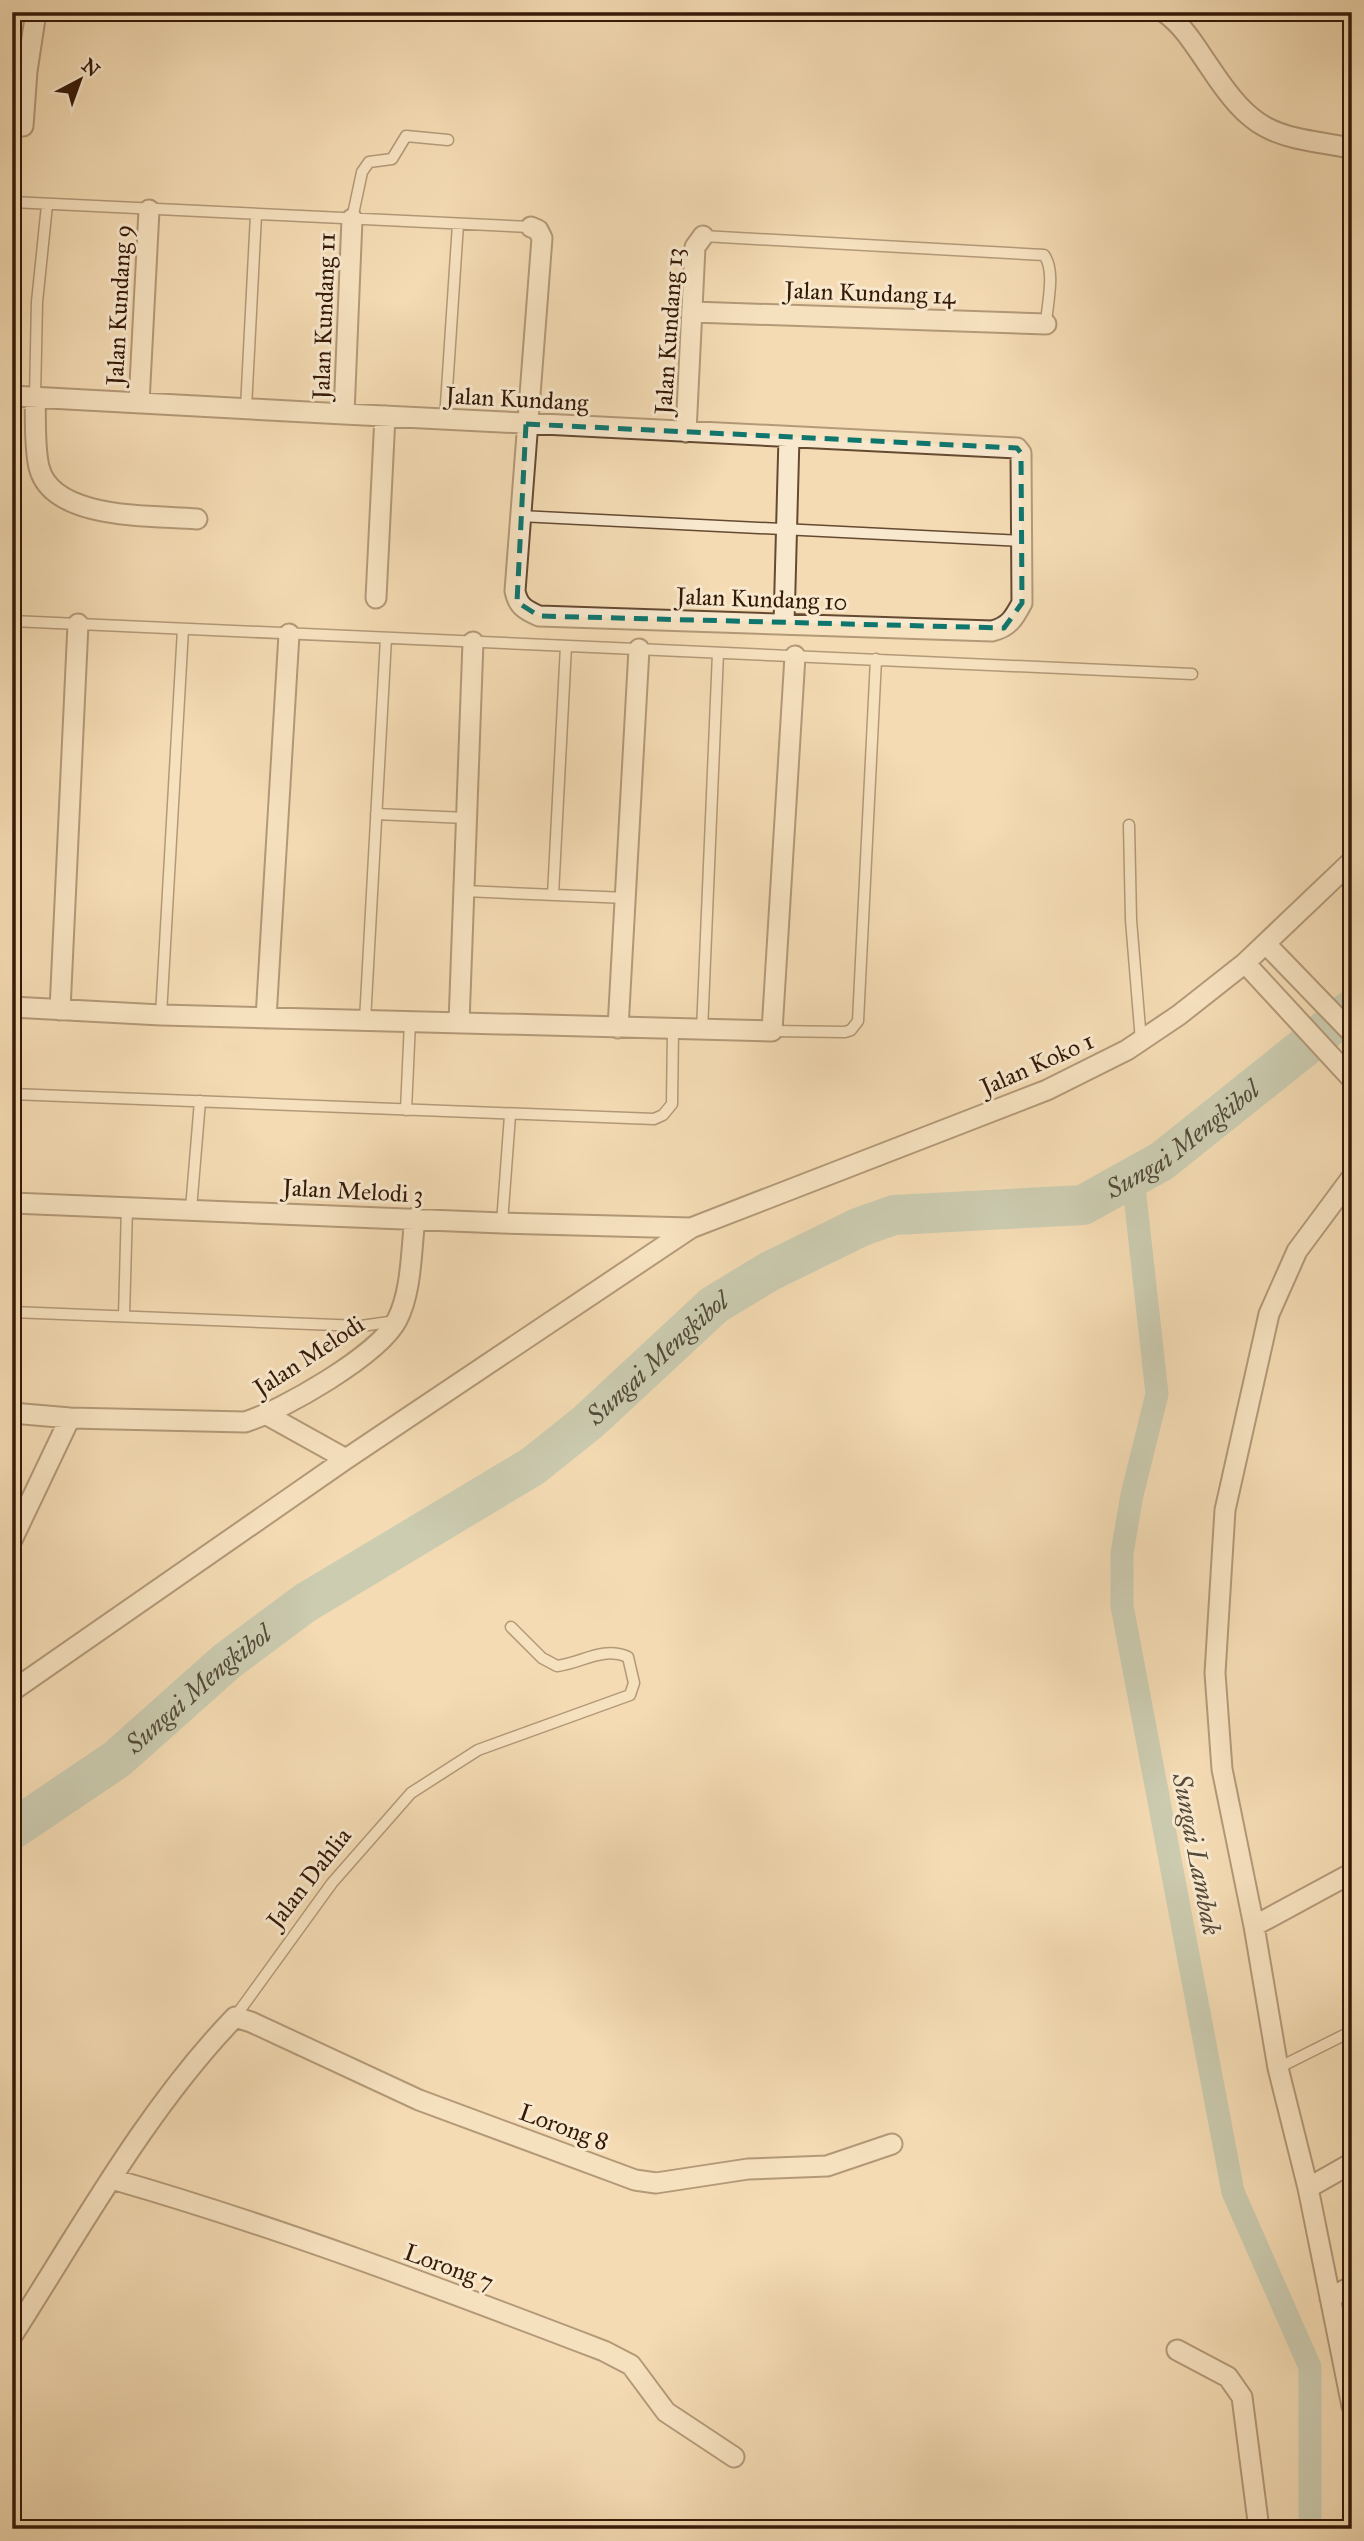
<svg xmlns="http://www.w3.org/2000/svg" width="1364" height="2541" font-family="'IM FELL Great Primer',serif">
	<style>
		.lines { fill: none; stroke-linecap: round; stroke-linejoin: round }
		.canal { stroke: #9cbbaf; stroke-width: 23 }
		.river { stroke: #9cbbaf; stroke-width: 40 }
		.service-casing { stroke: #654a32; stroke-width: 13 }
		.minor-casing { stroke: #654a32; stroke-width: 23 }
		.service { stroke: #f8e8ce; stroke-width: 10 }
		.minor { stroke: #f8e8ce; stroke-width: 19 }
		.marked { fill: none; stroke: #0f766e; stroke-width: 5; stroke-dasharray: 14 9; stroke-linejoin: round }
		.labels { text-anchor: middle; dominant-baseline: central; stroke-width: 6; stroke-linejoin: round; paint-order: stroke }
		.street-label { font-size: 24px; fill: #351907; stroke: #f8e8ce }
		.water-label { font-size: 26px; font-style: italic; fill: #544a39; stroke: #f8e8ce }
	</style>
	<rect width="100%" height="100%" fill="#f4dbb3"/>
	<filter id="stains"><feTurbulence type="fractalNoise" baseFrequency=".00286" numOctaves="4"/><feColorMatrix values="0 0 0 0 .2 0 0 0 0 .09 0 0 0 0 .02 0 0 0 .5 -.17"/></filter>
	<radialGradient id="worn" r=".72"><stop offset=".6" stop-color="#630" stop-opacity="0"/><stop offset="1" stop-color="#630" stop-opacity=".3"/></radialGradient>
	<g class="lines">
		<path class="canal" d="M1133,1178l24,216 -25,101 -10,58v53l111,586 77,175v162"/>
		<path class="river" id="s1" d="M12,1830l105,-71 110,-98 78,-58 228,-137 55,-44 126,-117 56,-34 90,-44 34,-12 189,-10 79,-44 190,-152"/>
		<g class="service-casing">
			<path id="service" d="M12,202l519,25
				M352,219l10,-47 7,-10 23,-3 14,-23 42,4
				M703,236l341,19c12,16 3,49 2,69
				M35,397l2,-95 10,-97
				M246,408l10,-193
				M445,419l13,-195
				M520,516l501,25
				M12,621l1180,53
				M376,814l90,4
				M1129,825l2,95 10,121
				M464,891l163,7
				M553,895l13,-249
				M161,1015l22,-386
				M365,1021l21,-383
				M702,1031l16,-378
				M772,1031l73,1 6,-2 7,-9 18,-362
				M12,1094l642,25 9,-4 9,-11 1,-74
				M406,1110l4,-88
				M191,1209l9,-108
				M502,1223l8,-108
				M12,1312l349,14 35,-5
				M124,1316l3,-109
				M235,2017l97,-134 79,-90 67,-43 152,-55 4,-12 -6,-26c-26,-11 -46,6 -71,9l-15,-8 -31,-31
				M1278,2068l74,-37"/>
		</g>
		<g class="minor-casing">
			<path id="minor" d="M1164,12c20,14 31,34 45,54 46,70 64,69 143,82
				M23,126l4,-55 9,-59
				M693,312l353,12
				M12,396l332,18c224,11 448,23 673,34l4,5 1,150c-8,15 -13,24 -30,28l-453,-15c-14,-6 -21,-10 -24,-25l27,-353 -4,-8 -7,-3
				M35,397c1,22 -1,49 4,70 13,54 114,48 158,52
				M139,403l10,-193
				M344,414l8,-195
				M686,432l9,-185 8,-11
				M376,598l9,-182
				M784,624l5,-187
				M1266,944l86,89
				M1245,963l107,116
				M12,1007l149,8 611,16 23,-375
				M60,1010l18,-386
				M266,1018l23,-384
				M459,1023l14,-381
				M618,1028l21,-379
				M1352,1177l-55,74 -28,63 -44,196 -10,163 7,96 32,157 24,142 30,120 44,218
				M12,1203l490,20 189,5
				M12,1413l58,5 175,4c38,-12 134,-67 152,-102 15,-29 14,-70 18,-102
				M267,1415l79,44
				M12,1540l58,-122
				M12,1691l334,-232 345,-231 356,-138 80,-40 52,-35 66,-52 107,-102
				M1254,1926l98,-53
				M112,2179c167,48 330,110 492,172l27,14 35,47 68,45
				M1308,2188l44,-25
				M1330,2298l22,-12
				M12,2336c68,-106 135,-228 223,-319l16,5 168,78 216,80 21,3 92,-14 79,-3 65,-22
				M1177,2350l51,27 14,20 17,132"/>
		</g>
		<use href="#service" class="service"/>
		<use href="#minor" class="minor"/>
	</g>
	<path d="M0 0H1364V2541H0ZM526,424l491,24 4,5 1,150 -18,25 -465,-12 -22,-14z" fill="#f4dbb3" fill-opacity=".55" fill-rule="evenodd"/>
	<path class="marked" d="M526,424l491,24 4,5 1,150 -18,25 -465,-12 -22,-14z"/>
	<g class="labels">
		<g class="street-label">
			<text transform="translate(870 293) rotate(2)">Jalan Kundang 14</text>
			<text transform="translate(119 305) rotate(-87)">Jalan Kundang 9</text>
			<text transform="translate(324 316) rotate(-88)">Jalan Kundang 11</text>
			<text transform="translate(669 331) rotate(-86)">Jalan Kundang 13</text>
			<text transform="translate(517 399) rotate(3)">Jalan Kundang</text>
			<text transform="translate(762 599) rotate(2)">Jalan Kundang 10</text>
			<text transform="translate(1037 1064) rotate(-24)">Jalan Koko 1</text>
			<text transform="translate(353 1191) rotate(3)">Jalan Melodi 3</text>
			<text transform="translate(309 1356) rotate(-33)">Jalan Melodi</text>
			<text transform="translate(309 1878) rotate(-52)">Jalan Dahlia</text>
			<text transform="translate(564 2127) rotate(20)">Lorong 8</text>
			<text transform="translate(449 2267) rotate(20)">Lorong 7</text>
		</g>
		<g class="water-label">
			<text stroke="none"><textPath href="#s1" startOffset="1390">Sungai Mengkibol</textPath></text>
			<text stroke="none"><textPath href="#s1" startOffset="802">Sungai Mengkibol</textPath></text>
			<text stroke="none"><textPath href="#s1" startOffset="234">Sungai Mengkibol</textPath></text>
			<text transform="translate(1197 1854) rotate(79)">Sungai Lambak</text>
		</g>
	</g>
	<rect width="1364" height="2541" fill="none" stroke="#f4dbb3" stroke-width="42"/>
	<rect x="14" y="14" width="1336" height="2513" fill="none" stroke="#351907" stroke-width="3.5"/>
	<rect x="21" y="21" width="1322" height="2499" fill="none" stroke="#351907" stroke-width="2"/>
	<g transform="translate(80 80) rotate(41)" stroke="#f8e8ce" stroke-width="5" paint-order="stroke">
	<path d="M0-5L12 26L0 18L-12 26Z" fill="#351907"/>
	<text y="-10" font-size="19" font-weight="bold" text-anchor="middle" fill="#351907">N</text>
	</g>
	<rect width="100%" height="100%" filter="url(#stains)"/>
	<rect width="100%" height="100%" fill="url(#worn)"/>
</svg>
